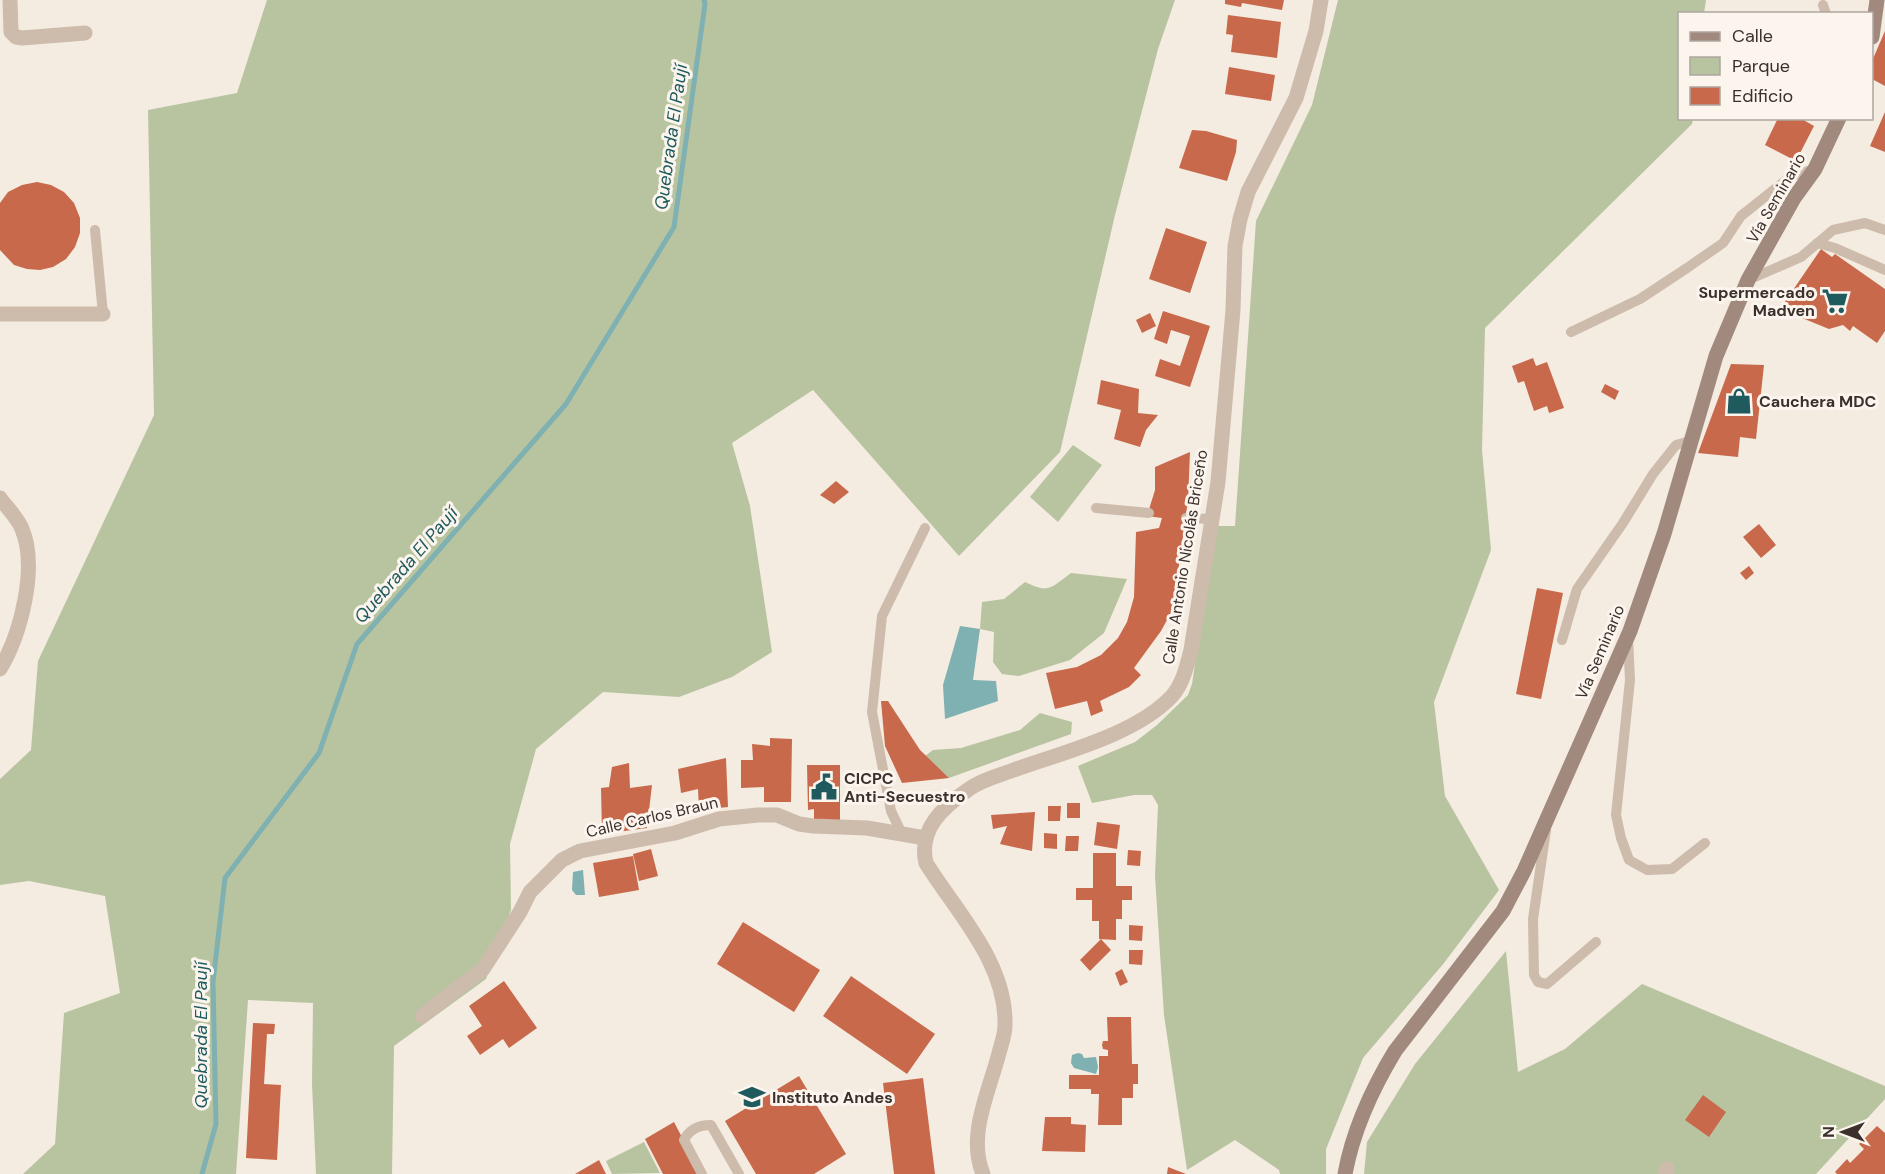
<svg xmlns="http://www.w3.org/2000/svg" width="1885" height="1174" font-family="'DM Sans',sans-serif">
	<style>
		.green { fill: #b8c4a0 }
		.water { fill: #7fb0b2 }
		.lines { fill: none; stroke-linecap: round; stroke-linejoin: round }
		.stream { stroke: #7fb0b2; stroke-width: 5 }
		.building { fill: #c8694b }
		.service { stroke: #cdbbac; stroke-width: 10 }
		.minor { stroke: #cdbbac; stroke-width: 15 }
		.secondary { stroke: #a18a7d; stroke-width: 15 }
		.labels { text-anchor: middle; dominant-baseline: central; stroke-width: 6; stroke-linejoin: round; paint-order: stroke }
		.street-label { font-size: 16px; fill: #3b302b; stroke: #fbf5ee }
		.poi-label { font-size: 16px; font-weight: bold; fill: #3b302b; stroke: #fbf5ee; text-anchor: start }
		.water-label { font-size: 18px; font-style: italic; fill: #1f5a5e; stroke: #fbf5ee }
	</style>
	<rect width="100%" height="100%" fill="#f4ebe1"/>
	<path class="green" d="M267,0h908l-17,49 -43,166 -55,237 -101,104 -146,-166 -81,53 18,63 22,146 -40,25 -53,20 -76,-5 -67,57 -26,95 1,66 -25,69 -92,67 -2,128h-76l-4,-90 1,-81 -65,-3 -12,174h-213l32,-30 9,-131 56,-20 -15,-97 -76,-15 -29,4v-106l31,-29 7,-89 116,-246 -6,-305 89,-17z
		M1338,0h368l-2,13 -24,1v104l13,1 -1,5 -207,204 -3,122 9,100 -57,152 11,94 54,94 -55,73 -81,95 -37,91v25h-46l-1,-4 -44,-30 -48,30 -23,-155 -9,-139 3,-71 -6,-10h-18l-42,8 -14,-37 57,-24 22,-17 31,-30 4,-11 23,-158h20l21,-305 56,-116z
		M1073,445l29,20 -44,57 -28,-25z
		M1071,573l56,6 -23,54 -34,27 -51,16 -17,-2 -9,-12 1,-30 -14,-3 2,-27 22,-3 21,-17c25,12 25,6 46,-9z
		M1040,713l32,9 -1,12 -122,44 -24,-22 8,-6 28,-2 59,-18z
		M1506,951l12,121 47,-23 77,-65 243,102v13l-69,75h-452l3,-32 48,-78z
		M644,1142l16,31 -48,1 -6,-13z"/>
	<path class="water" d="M960,626l20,3 -7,51 23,1 2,20 -53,18 -2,-34z
		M583,870l2,25h-9l-4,-5 1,-18z
		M1078,1053l4,1 2,4 12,-1 2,10 -2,7 -22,-6 -3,-5 1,-8z"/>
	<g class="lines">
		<path class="stream" d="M202,1174l14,-50 -3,-142 12,-104 94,-125 38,-109 209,-240 108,-177 31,-223 -1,-4"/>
	</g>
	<path class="building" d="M1225,0h59l-2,10 -40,-7 -1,4 -16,-3z
		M1228,15l53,7 -4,36 -46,-6 2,-17 -7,-1z
		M1885,31v55l-13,-7v-18z
		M1229,67l46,8 -4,26 -46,-7z
		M1885,112v40l-15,-6z
		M1778,118h22l14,8 -18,35 -31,-16z
		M1192,130l14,1 31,9 -1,12 -9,29 -48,-13z
		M37,182l14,3 13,7 10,11 6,15v15l-5,14 -9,12 -13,8 -13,3 -13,-1 -13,-4 -14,-15v-47l8,-11 14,-7z
		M1166,228l41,14 -17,51 -41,-14z
		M1821,249l11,8 3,-3 50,35v42l-8,12 -24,-17 -3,5 -7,-6 -14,4 -49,-20z
		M1163,311l47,15 -20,61 -35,-11 5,-17 20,7 10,-30 -19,-6 -4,14 -13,-5z
		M1150,313l6,13 -14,7 -6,-13z
		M1533,358l3,8 11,-4 17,46 -15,5 -2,-7 -13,5 -10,-30 -6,2 -6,-17z
		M1731,364l33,1 -8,74 -16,-2 -2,20 -40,-4z
		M1101,380l38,9 -1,24 20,2 -12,15 -6,17 -26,-8 7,-29 -24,-6z
		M1605,384l14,7 -4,9 -14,-8z
		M1190,452l-2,48 -15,109 -12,22 -27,37 7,7 -12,12 -29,14 3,10 -12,5 -4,-15 -32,8 -9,-36 31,-6 24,-12 17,-17 9,-16 7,-25 2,-65 23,-4 3,-10 -15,-2 8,-26v-23z
		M836,481l13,11 -15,12 -14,-9z
		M1759,524l17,21 -15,13 -18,-21z
		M1749,566l5,7 -8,7 -6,-7z
		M1537,588l26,5 -22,106 -25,-5z
		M881,701h7l32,49 29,28 -47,5 -17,-37z
		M770,738l22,1 -1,63h-27v-15l-23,1v-28h12l-1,-16 18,2z
		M726,758l2,49 -29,3 -1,-21 -17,4 -3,-24z
		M629,763l1,25 22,-3 -5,43 -45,6 -1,-46 8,-1 3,-20z
		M807,765h33v59h-26v-15l-6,1z
		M1067,803h13v15h-13z
		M1048,806h13l-1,15h-12z
		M1035,812l-3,39 -32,-7 7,-18 -14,3 -2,-14z
		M1097,822l23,3 -3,24 -23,-4z
		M1044,833l13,1v15l-13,-1z
		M1066,836h13l-1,15h-13z
		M651,849l7,27 -19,5 -6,-27z
		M1128,850l13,1 -1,15 -13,-1z
		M1093,853h23v33h16v14h-10v19h-6v21l-17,-1v-18h-7v-21h-16v-12h17z
		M633,856l6,34 -40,7 -6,-34z
		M743,922l77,48 -26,42 -77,-48z
		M1129,925l14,1 -1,15 -13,-1z
		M1101,939l10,11 -21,21 -10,-11z
		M1129,950h14l-1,15 -13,-1z
		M1122,969l6,13 -8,4 -5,-13z
		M851,976l84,58 -28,40 -84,-58z
		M504,981l33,47 -28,20 -6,-9 -23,16 -13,-19 15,-10 -13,-20z
		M1107,1017h24l1,47h6v20h-5v14h-11v27h-24l1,-31h-8v-5h-22v-14h30v-19h9v-6l-5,-1 -1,-4 1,-4h5z
		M253,1023l22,1 -1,10h-7l-3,50 17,1 -4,75 -31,-2z
		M799,1076l47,78 -32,20h-58l-31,-53z
		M923,1078l12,96h-41l-11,-91z
		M1703,1095l23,17 -17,25 -24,-17z
		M1045,1117h26v7l15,1 -1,27 -43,-1z
		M674,1122l27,52h-38l-18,-35z
		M1877,1126l8,7v41h-48l-2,-2 12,-13 3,4 14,-14 -5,-5z
		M599,1160l7,14h-31z
		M1168,1167l18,7h-19z"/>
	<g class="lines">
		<path class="service" d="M1823,5l3,9
			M95,230l8,84
			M1817,243l18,5 50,22
			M1748,280l53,-23 32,-27 32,-7 20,7
			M1571,332l69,-33 47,-31 36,-25 18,-27 49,-39 24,-8
			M1096,508l53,5
			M1186,518l26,1
			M1628,638l2,42 -14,135 5,23 8,22 18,10 25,-1 33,-26
			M1562,640l15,-51 46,-66 30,-49 23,-29 14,-4
			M1546,830l-13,89 1,56 4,7 9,2 49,-42
			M902,834l-11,-23 -19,-99 10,-96 43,-88
			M702,1174l-18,-34c5,-10 15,-15 27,-15l28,49"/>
		<path class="minor" d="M10,0l1,32 5,5 6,1 63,-5
			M0,314h103
			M0,498c7,10 18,20 22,31 16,38 -1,105 -22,140
			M422,1016l61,-47 37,-57 10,-20 32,-32 18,-9 95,-18 44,-14 39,-4h19l22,9 14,2 54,2 58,10
			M983,1174c-16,-39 6,-82 16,-121 2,-8 6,-18 6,-27 2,-63 -48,-113 -79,-163 -8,-34 17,-56 43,-74 12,-9 28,-13 42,-18 49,-18 125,-36 161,-75 11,-12 15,-31 19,-46l27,-168 15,-172 2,-64 5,-27 8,-27 48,-94 20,-67 5,-31
			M1665,1174l2,-5"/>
		<path class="secondary" d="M1872,37l5,-37
			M1345,1174c8,-44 27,-85 50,-123l108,-140 21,-40 106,-240 34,-97 52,-178 32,-76 46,-82 21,-29 24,-51"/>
	</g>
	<defs>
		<g id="supermarket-bare" transform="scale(2.07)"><path d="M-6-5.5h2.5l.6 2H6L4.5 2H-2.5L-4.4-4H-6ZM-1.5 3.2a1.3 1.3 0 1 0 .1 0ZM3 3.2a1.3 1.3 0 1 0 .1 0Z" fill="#1f5a5e" stroke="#fbf5ee" stroke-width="2.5" paint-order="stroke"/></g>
		<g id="shop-bare" transform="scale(2.07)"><path d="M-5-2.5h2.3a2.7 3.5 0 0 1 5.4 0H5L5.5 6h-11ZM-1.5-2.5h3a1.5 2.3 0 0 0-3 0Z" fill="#1f5a5e" stroke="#fbf5ee" stroke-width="2.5" paint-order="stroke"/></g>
		<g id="civic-bare" transform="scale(2.07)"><path d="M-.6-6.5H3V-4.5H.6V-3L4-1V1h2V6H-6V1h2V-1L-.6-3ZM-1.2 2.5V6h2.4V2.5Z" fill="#1f5a5e" stroke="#fbf5ee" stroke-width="2.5" paint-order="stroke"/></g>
		<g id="school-bare" transform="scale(2.07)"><path d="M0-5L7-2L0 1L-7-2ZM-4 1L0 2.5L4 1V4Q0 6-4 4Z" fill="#1f5a5e" stroke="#fbf5ee" stroke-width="2.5" paint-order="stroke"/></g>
	</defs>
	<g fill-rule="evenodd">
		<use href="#supermarket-bare" x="1835" y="301"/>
		<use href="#shop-bare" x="1739" y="401"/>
		<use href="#civic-bare" x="824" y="787"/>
		<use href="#school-bare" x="752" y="1097"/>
	</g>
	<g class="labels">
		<g class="street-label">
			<text transform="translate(1776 198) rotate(-60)">Vía Seminario</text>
			<text transform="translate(1185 557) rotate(-81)">Calle Antonio Nicolás Briceño</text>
			<text transform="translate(1600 652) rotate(-67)">Vía Seminario</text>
			<text transform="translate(652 817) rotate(-13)">Calle Carlos Braun</text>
		</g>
		<g class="poi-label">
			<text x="1815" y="292" text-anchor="end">Supermercado<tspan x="1815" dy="18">Madven</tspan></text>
			<text x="1759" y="401">Cauchera MDC</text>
			<text x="844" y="778">CICPC<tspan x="844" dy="18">Anti-Secuestro</tspan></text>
			<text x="772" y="1097">Instituto Andes</text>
		</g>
		<g class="water-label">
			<text transform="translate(671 137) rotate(-82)">Quebrada El Paují</text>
			<text transform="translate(406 565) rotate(-49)">Quebrada El Paují</text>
			<text transform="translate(201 1035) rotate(-90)">Quebrada El Paují</text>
		</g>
	</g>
	<rect x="1678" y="12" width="195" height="108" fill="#fbf5ee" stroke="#aea6a0" stroke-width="1.5"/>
	<rect x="1690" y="32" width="30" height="9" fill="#a18a7d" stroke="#aea6a0" stroke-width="1.5"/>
	<text x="1732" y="42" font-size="18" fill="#3b302b">Calle</text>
	<rect x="1690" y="57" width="30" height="18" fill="#b8c4a0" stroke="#aea6a0" stroke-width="1.5"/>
	<text x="1732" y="72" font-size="18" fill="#3b302b">Parque</text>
	<rect x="1690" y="87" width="30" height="18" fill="#c8694b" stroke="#aea6a0" stroke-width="1.5"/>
	<text x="1732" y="102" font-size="18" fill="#3b302b">Edificio</text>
	<g transform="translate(1843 1132) rotate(270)" stroke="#fbf5ee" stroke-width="4.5" paint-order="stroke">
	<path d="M0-4.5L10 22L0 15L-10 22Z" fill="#3b302b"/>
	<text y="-9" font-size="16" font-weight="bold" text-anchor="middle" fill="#3b302b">N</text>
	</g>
</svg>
